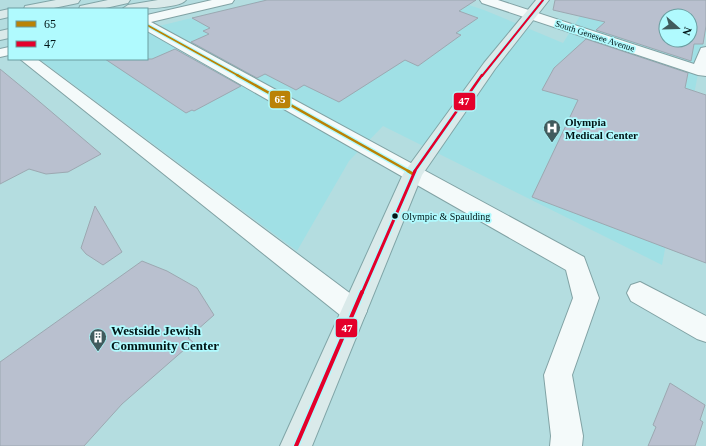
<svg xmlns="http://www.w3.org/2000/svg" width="706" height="446" font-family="Georgia,serif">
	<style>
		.built { fill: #a0e0e5; fill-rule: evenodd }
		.building { fill: #b9c0cf; stroke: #9ca8b1; fill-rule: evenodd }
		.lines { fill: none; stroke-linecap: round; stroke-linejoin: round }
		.minor-casing { stroke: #81a2a4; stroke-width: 2 }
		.major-casing { stroke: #80a5a7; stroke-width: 2 }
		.minor { fill: #f4fafa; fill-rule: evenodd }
		.major { fill: #daeaea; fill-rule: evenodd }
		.bus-1-far2-casing { stroke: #b0fafe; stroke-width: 4 }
		.bus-1-far1-casing { stroke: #b0fafe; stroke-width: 5 }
		.bus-1-casing { stroke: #b0fafe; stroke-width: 6 }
		.bus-2-far3-casing { stroke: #b0fafe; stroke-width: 4 }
		.bus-2-far2-casing { stroke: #b0fafe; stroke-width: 5 }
		.bus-2-far1-casing { stroke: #b0fafe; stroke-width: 6 }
		.bus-2-casing { stroke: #b0fafe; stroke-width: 7 }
		.bus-1-far2 { stroke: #ba8206; stroke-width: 2 }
		.bus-1-far1 { stroke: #ba8206; stroke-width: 2.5 }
		.bus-1 { stroke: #ba8206; stroke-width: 3 }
		.bus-2-far3 { stroke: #e4002b; stroke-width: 2 }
		.bus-2-far2 { stroke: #e4002b; stroke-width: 2.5 }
		.bus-2-far1 { stroke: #e4002b; stroke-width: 3 }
		.bus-2 { stroke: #e4002b; stroke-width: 4 }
		.bus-dot { fill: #011516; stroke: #b0fafe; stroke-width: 1.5 }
		.labels { text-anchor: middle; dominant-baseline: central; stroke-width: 3.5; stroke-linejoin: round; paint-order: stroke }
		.far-street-label { font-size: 9px; fill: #011516; stroke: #b0fafe }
		.bus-label { font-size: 10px; fill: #011516; stroke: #b0fafe; text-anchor: start }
		.poi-label { font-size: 11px; font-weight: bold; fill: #011516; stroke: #b0fafe; text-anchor: start }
		.near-poi-label { font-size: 13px; font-weight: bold; fill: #011516; stroke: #b0fafe; text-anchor: start }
		.line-badge { stroke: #b0fafe; stroke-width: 1.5 }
		.badge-label { font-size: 11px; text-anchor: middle; font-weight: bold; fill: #fff }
	</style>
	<rect width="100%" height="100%" fill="#b4dde0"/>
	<path class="built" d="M264,0h190l30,10 79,33 27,-43h116v31l-44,234 -279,-139 -34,35 -52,90 -258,-192h108v-30zM666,16h24v24h-24z"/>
	<path class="building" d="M267,0h209l-17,11 19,7 -22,15 5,2 -43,31 -13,-6 -66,42 -35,-17 -8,5 -31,-16 -8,4 -66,-36 18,-8 -6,-3 7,-3 -18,-10z
		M555,0h151v26l-3,18h-9l-3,17 -95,-31 9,-8 -52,-12zM666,16h24v24h-24z
		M586,39l102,34 -3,15 21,7v168l-174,-66 46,-97 -36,-10 12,-22z
		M175,49l66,37 -47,25 -2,-1 -6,3 -81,-54h47z
		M0,69l34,28 67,57 -33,18 -22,2 -17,-5 -29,15z
		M95,206l27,46 -19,13 -17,-11 -5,-6z
		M142,261l25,10 30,17 17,27 -26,23 5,4 -71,62 -38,42h-84v-84z
		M670,383l35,22 -5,15 3,2 -8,24h-47l8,-19 -3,-2z"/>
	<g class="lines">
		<g class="minor-casing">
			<path id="minor" d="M212,0h22l-2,3 -81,19 433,235 15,41 -27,77 11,61 -1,10h-32l1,-10 -7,-61 29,-77 -7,-28 -419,-239v-16z
				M480,0h18l196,64 7,-16 5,-1v29l-8,-1 -216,-72z
				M9,47v8l-9,2v-8z
				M20,59h17l326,244 4,8 -4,8 -9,4 -9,-4z
				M640,282l66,34v26l-9,-3 -66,-38 -4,-8 4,-8z"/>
		</g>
		<g class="major-casing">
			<path id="major" d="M56,0h24l-2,3 -29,6h-25l1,-3z
				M108,0h22l-2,3 -27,6h-22l1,-3z
				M158,0h28c-6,9 -53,9 -64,9l6,-4z
				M536,0h13l-54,69 -73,106 -110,271h-32l123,-272 81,-111z
				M9,9v8l-9,2v-8z
				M9,29v9l-9,2v-9z"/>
		</g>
		<use href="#minor" class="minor"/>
		<use href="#major" class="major"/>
		<g class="bus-1-far2-casing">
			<path id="bus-1-far2" d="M147,25l92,51"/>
		</g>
		<g class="bus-1-far1-casing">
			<path id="bus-1-far1" d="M237,75l173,97"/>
		</g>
		<g class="bus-1-casing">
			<path id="bus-1" d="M408,171l5,3"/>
		</g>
		<g class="bus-2-far3-casing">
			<path id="bus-2-far3" d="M482,76l61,-76"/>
		</g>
		<g class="bus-2-far2-casing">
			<path id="bus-2-far2" d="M414,172l68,-97"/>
		</g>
		<g class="bus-2-far1-casing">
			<path id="bus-2-far1" d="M362,293l53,-122"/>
		</g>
		<g class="bus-2-casing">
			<path id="bus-2" d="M296,446l66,-154"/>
		</g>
		<use href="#bus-1-far2" class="bus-1-far2"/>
		<use href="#bus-1-far1" class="bus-1-far1"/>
		<use href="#bus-1" class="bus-1"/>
		<use href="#bus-2-far3" class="bus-2-far3"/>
		<use href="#bus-2-far2" class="bus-2-far2"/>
		<use href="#bus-2-far1" class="bus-2-far1"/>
		<use href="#bus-2" class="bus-2"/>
	</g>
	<defs>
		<g id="hospital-pin" transform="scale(0.9)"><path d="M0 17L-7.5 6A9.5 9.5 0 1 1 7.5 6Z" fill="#405b5d" stroke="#b0fafe"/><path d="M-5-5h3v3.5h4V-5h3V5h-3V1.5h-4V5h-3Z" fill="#fff"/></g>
		<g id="building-pin" transform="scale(0.9)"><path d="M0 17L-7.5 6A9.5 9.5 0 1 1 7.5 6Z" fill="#405b5d" stroke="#b0fafe"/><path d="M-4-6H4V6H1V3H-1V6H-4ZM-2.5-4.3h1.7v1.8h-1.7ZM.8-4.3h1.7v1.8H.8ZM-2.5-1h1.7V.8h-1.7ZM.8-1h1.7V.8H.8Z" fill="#fff"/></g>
	</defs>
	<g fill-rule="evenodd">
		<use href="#hospital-pin" x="552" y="128"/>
		<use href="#building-pin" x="98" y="337"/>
	</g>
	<circle class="bus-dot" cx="395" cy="216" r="3.5"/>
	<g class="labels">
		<g class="far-street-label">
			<text transform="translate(595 36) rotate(18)">South Genesee Avenue</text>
		</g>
		<g class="bus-label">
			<text x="402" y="216">Olympic &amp; Spaulding</text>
		</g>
		<g class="poi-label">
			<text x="565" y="122">Olympia<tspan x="565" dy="13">Medical Center</tspan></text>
		</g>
		<g class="near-poi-label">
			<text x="111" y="330">Westside Jewish<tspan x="111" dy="15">Community Center</tspan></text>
		</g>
	</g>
	<g class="line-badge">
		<rect x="269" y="90" width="22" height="19" rx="4" fill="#ba8206"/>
		<rect x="453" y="92" width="23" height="19" rx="4" fill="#e4002b"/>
		<rect x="335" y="318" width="23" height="20" rx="4" fill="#e4002b"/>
	</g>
	<g class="badge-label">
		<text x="280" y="103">65</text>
		<text x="464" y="105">47</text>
		<text x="347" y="332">47</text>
	</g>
	<rect x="8" y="8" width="140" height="52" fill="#b0fafe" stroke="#6a9ea1"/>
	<rect x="16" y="21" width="20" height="6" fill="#ba8206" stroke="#6a9ea1"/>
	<text x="44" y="28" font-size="12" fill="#011516">65</text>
	<rect x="16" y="41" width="20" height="6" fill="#e4002b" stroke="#6a9ea1"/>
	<text x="44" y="48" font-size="12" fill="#011516">47</text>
	<g transform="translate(678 28) rotate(110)"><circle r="19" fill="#b0fafe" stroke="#6a9ea1"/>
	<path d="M0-3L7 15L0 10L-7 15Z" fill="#405b5d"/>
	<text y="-6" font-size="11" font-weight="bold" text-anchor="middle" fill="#011516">N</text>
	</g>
</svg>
